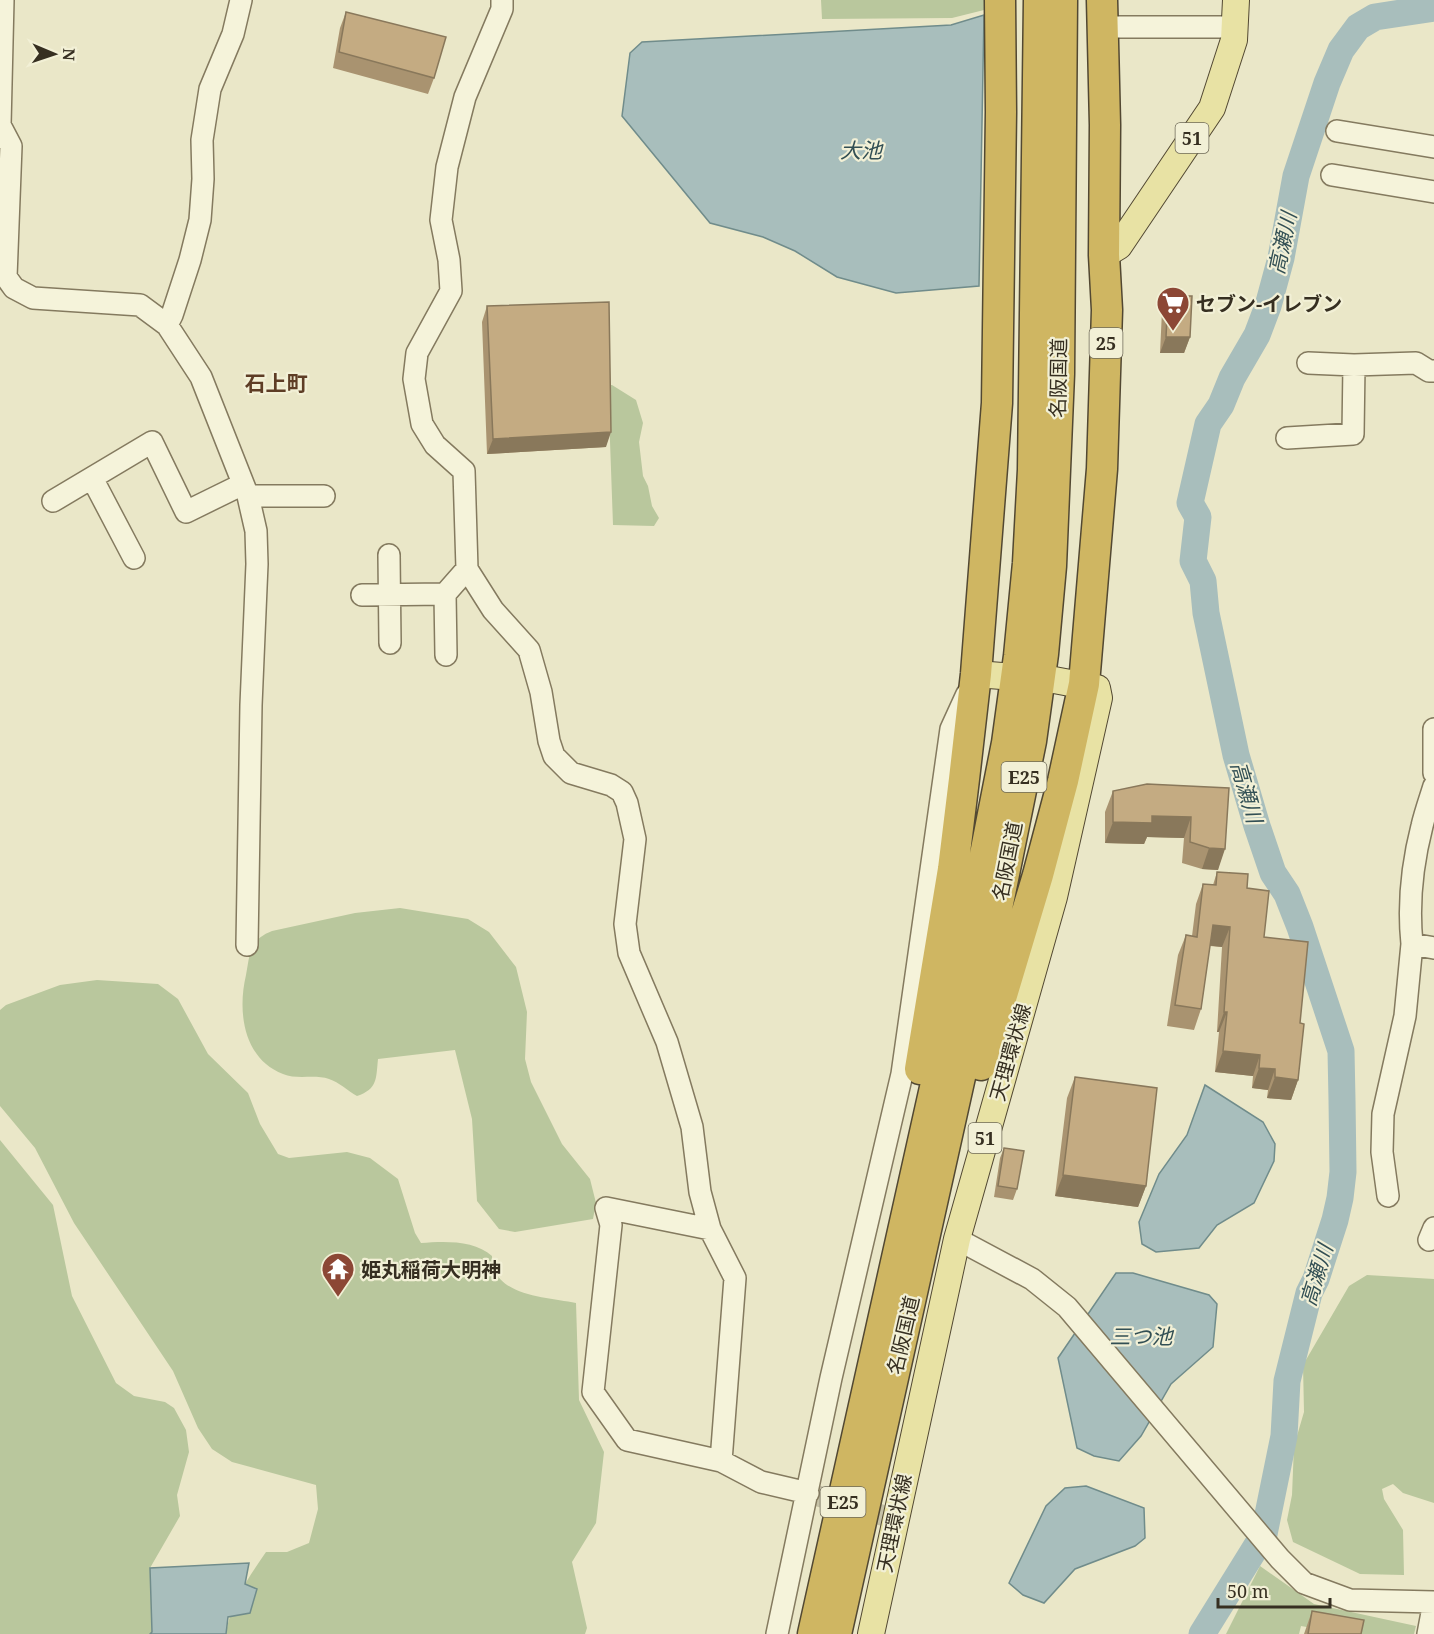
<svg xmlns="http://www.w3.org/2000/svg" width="1434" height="1634" font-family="'Noto Serif','Noto Sans JP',serif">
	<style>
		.green { fill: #b9c79d }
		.water { fill: #a8bebc; stroke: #708c8b; stroke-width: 1.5 }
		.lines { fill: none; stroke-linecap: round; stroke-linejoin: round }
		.river { stroke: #a8bebc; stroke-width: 27 }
		.minor-tunnel { stroke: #c6c2a7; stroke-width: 21; stroke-dasharray: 21 10; stroke-linecap: butt }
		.minor-casing { stroke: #847a5f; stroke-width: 24 }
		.major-casing { stroke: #524832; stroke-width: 28 }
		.highway-casing { stroke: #524832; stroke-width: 33 }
		.minor { stroke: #f5f3da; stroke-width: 21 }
		.major { stroke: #e8e2a4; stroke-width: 26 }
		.highway { stroke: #cfb662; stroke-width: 30 }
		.wall { fill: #a99370 }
		.shaded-wall { fill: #89785b }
		.building { fill: #c4ab82; stroke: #89785b; stroke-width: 1.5 }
		.labels { text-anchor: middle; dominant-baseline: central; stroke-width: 4.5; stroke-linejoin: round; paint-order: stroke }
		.shield { fill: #f2f0d6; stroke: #6e6957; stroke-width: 1.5 }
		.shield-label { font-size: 18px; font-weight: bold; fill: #362f21 }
		.poi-label { font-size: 20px; font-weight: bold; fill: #362f21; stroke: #f2f0d6; text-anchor: start }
		.street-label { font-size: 20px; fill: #362f21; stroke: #f2f0d6 }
		.water-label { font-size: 21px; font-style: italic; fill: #324f54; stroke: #f2f0d6 }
		.neighbourhood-label { font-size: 21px; font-weight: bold; fill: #5e3d25; stroke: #f2f0d6 }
	</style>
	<rect width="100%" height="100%" fill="#eae7c8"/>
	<path class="green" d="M821,0h166l1,9 -36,9 -130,1z
		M608,385h4l24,15 7,23 -4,19 4,34 5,10 4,20 7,12 -5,8 -41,-1z
		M400,908l68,11 21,13 27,35 11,45 -2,47 6,23 31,62 28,35 6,24 -3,16 -78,13 -16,-3 -22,-28 -5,-82 -17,-69 -77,9c-2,19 0,30 -21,37 -9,-5 -18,-14 -28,-17 -14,-5 -32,1 -46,-5 -39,-15 -46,-61 -37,-99 4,-21 3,-35 26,-44l83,-18z
		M97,980l61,4 20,15 30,55 40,39 12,31 18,30 11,4 58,-6 23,6 28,21 17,54 6,10c23,-2 54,-3 71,13 -1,40 54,41 84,47l3,97 25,52 -8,71 -24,39 15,66 -2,6h-359c4,-31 23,-57 40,-82h21l22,-9 9,-34 -2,-24 -84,-23 -20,-13 -14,-21 -25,-57 -99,-148 -39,-75 -35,-42v-96l6,-5 54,-20z
		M0,1140l53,65 19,91 44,87 18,13 31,6 9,6 12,22 3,22 -12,43 3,21 -30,52 2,64 -2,2h-150z
		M1367,1275l67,4v224l-31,-10 -10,-9 -11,5 2,10 19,31 1,45 -44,-1 -67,-32 -6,-22 5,-25 2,-49 10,-34 -1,-47 46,-79z
		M1260,1566l54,38 102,22 -2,8h-68l-45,-8 -2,8h-73z"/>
	<path class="water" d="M984,15l-5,271 -83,7 -59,-16 -42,-26 -32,-14 -53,-14 -88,-107 8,-63 12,-11 309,-17z
		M1205,1085l58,37 12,22 -1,17 -20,42 -37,22 -18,23 -43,4 -14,-8 -3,-22 20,-48 28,-39z
		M1116,1273h17l76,22 8,9 -4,43 -42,37 -30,52 -22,25 -25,-5 -17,-8 -19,-90z
		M1086,1486l58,22 1,30 -10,8 -60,23 -31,34 -21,-8 -14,-12 37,-77 19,-18z
		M249,1563l-4,21 12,5 -7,24 -22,4 -2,17h-76l2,-2 -2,-64z"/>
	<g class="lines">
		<path class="river" d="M1202,1634l62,-100 20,-98 3,-55 22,-88 7,-14 19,-59 5,-22 3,-26 -1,-72 -1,-49 -41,-124 -13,-33 -14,-21 -16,-47 -21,-71 -30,-142 -3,-32 -10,-20 5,-44 -8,-14 18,-79 13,-19 11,-27 25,-43 11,-29 13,-48 15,-82 31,-93 14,-33 17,-23 17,-10 59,-9"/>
		<path class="minor-tunnel" d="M808,1493l87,26"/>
		<g class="minor-casing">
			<path id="minor" d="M3,0l-3,125 11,21 -5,131 8,11 19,10 107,7 27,20 34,52 47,119 8,35 1,33 -6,141 -4,240
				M502,0v9l-37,88 -18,70 -6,53 8,40 2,31 -34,62 -3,26 8,45 13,21 29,26 3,98 26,41 36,40 12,42 8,49 5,15 17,17 40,12 11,7 5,11 8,36 -10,85 4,29 38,89 25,85 8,65 10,37 25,49 -14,183
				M1102,27h133
				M1337,131l97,16
				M1332,175l102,17
				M167,325l5,-10 18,-55 10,-40 3,-41 -1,-39 8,-51 23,-55 8,-34
				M1308,363l46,2 62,-2 13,8h5
				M1287,438l66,-4 1,-69
				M92,478l42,80
				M248,496h76
				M53,501l99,-59 34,70 57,-28
				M389,555l1,88
				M445,594l1,61
				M362,595l83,-1 22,-25
				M1434,729v44
				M1434,786c-4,13 -9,27 -12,40 -10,39 -14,79 -10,118l22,4
				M1388,1196l-6,-44 1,-38 22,-98 7,-72
				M710,1229l-104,-21 5,17 -18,167 34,48 94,21 40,21 47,11
				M957,1239l75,40 35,28 213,252 24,24 46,17 84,2
				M1429,1240l5,-12
				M777,1634l54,-256 71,-304 49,-345 16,-35
				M1428,1634l6,-32"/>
		</g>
		<g class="major-casing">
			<path id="major" d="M1104,255l15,-9 93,-138 22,-68 2,-40
				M976,674l26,2
				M871,1634l86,-395 97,-342 45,-199 -2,-10 -43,-8"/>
		</g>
		<g class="highway-casing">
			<path id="highway" d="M981,1065l57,-190 25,-94 21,-97 18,-215 5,-159 -3,-55 1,-130 -3,-125
				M920,1069l33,-200 11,-90 12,-105 21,-271 4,-291 -1,-112
				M813,1634l157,-703 37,-188 12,-87 9,-93 5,-93 6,-470
				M836,1634l156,-701 39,-192 12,-87 8,-88 8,-192 3,-374"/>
		</g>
		<use href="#minor" class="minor"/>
		<use href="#major" class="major"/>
		<use href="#highway" class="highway"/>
	</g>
	<path class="wall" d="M346,12l88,66 -6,16 -95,-26 7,-40z
		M1168,296l22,41 -6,16h-24l2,-42z
		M487,306l119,141 -119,7 -5,-132z
		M1229,788l-11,82 -16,-1 -20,-6 2,-25 -37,-1 -3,7 -39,-1v-31l8,-21z
		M1217,872l30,16 17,49 36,86 -2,57 -7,20 -24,-2 1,-8 -16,-2 1,-12 -38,-4 4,-40h-2l5,-85 -12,-1 -9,63 -7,21 -27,-4 11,-71 8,-20 6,1 4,-32 7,-20 10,1z
		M1075,1077l71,109 -8,21 -83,-11 12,-98z
		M1004,1148l13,41 -4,11 -19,-3 6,-39z
		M1312,1611l49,23h-57z"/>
	<path class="shaded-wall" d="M1166,337h24l-6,16h-24z
		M611,432l-5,15 -119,7 6,-15z
		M1152,816l39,1 -7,21 -37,-1 -3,7 -39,-1 8,-21z
		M1209,848l16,1 -7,21 -16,-1z
		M1213,925l17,2 -8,20 -17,-2z
		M1224,1012h3l-8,20h-2z
		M1223,1051l37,4 -7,21 -38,-4z
		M1259,1068l16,1 -7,21 -16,-2z
		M1275,1077l23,3 -7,20 -24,-2z
		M1063,1175l83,11 -8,21 -83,-11z"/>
	<path class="building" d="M346,12l100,25 -12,41 -95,-26z
		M1168,296h24l-2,41h-24z
		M609,302l2,130 -118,7 -6,-133z
		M1147,784l82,4 -4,61 -16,-1 -19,-6 1,-25 -39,-1v7l-39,-1v-31z
		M1217,872l31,2 -1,14 22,3 -5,46 44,5 -8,81 4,1 -6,56 -23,-3v-8l-16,-1 1,-13 -37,-4 4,-39h-3l6,-85 -17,-2 -12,84 -26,-4 11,-70 11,2 6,-53 13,1z
		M1075,1077l82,11 -11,98 -83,-11z
		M1004,1148l20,3 -7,38 -19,-3z
		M1312,1611l52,9 -3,14h-53z"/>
	<defs>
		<g id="supermarket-pin" transform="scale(1.725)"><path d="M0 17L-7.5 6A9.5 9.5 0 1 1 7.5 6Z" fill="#8c4735" stroke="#f2f0d6"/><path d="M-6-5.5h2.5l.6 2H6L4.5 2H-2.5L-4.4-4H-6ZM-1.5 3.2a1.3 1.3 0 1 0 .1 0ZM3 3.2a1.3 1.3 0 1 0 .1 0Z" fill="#fff"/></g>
		<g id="temple-pin" transform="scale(1.725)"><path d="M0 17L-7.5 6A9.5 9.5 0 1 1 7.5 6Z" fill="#8c4735" stroke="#f2f0d6"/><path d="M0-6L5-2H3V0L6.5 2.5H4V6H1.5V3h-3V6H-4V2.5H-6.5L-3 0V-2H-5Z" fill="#fff"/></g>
	</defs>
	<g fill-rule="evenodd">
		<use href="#supermarket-pin" x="1173" y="303"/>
		<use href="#temple-pin" x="338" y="1269"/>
	</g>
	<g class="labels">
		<g class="shield">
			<rect x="1175.5" y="123" width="33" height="30" rx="4.5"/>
			<rect x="1089.5" y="328" width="33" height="30" rx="4.5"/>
			<rect x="1001.5" y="762" width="45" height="30" rx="4.5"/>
			<rect x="968.5" y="1123" width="33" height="30" rx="4.5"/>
			<rect x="820.5" y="1487" width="45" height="30" rx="4.5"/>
		</g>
		<g class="shield-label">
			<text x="1192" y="138">51</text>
			<text x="1106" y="343">25</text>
			<text x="1024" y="777">E25</text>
			<text x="985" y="1138">51</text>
			<text x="843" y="1502">E25</text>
		</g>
		<g class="poi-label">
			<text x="1196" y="303">セブン-イレブン</text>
			<text x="361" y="1269">姫丸稲荷大明神</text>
		</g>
		<g class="street-label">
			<text transform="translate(1058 378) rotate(-89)">名阪国道</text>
			<text transform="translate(1007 861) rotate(-79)">名阪国道</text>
			<text transform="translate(1010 1052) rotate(-74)">天理環状線</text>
			<text transform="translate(903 1335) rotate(-77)">名阪国道</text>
			<text transform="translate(894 1523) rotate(-78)">天理環状線</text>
		</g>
		<g class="water-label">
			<text x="861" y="150">大池</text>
			<text transform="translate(1282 243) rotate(-78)">高瀬川</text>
			<text transform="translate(1247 792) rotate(74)">高瀬川</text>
			<text transform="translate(1316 1275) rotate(-73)">高瀬川</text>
			<text x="1141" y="1336">三つ池</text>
		</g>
		<g class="neighbourhood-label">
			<text x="276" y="383">石上町</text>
		</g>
	</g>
	<g transform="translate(54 54) rotate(92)" stroke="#f2f0d6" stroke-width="4.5" paint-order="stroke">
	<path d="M0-4.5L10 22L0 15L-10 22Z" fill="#362f21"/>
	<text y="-9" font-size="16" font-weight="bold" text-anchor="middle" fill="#362f21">N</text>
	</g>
	<path d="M1218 1598v9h112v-9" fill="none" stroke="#362f21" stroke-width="3"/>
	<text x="1227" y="1598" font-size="18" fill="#362f21" stroke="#f2f0d6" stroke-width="4.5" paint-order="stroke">50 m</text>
</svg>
